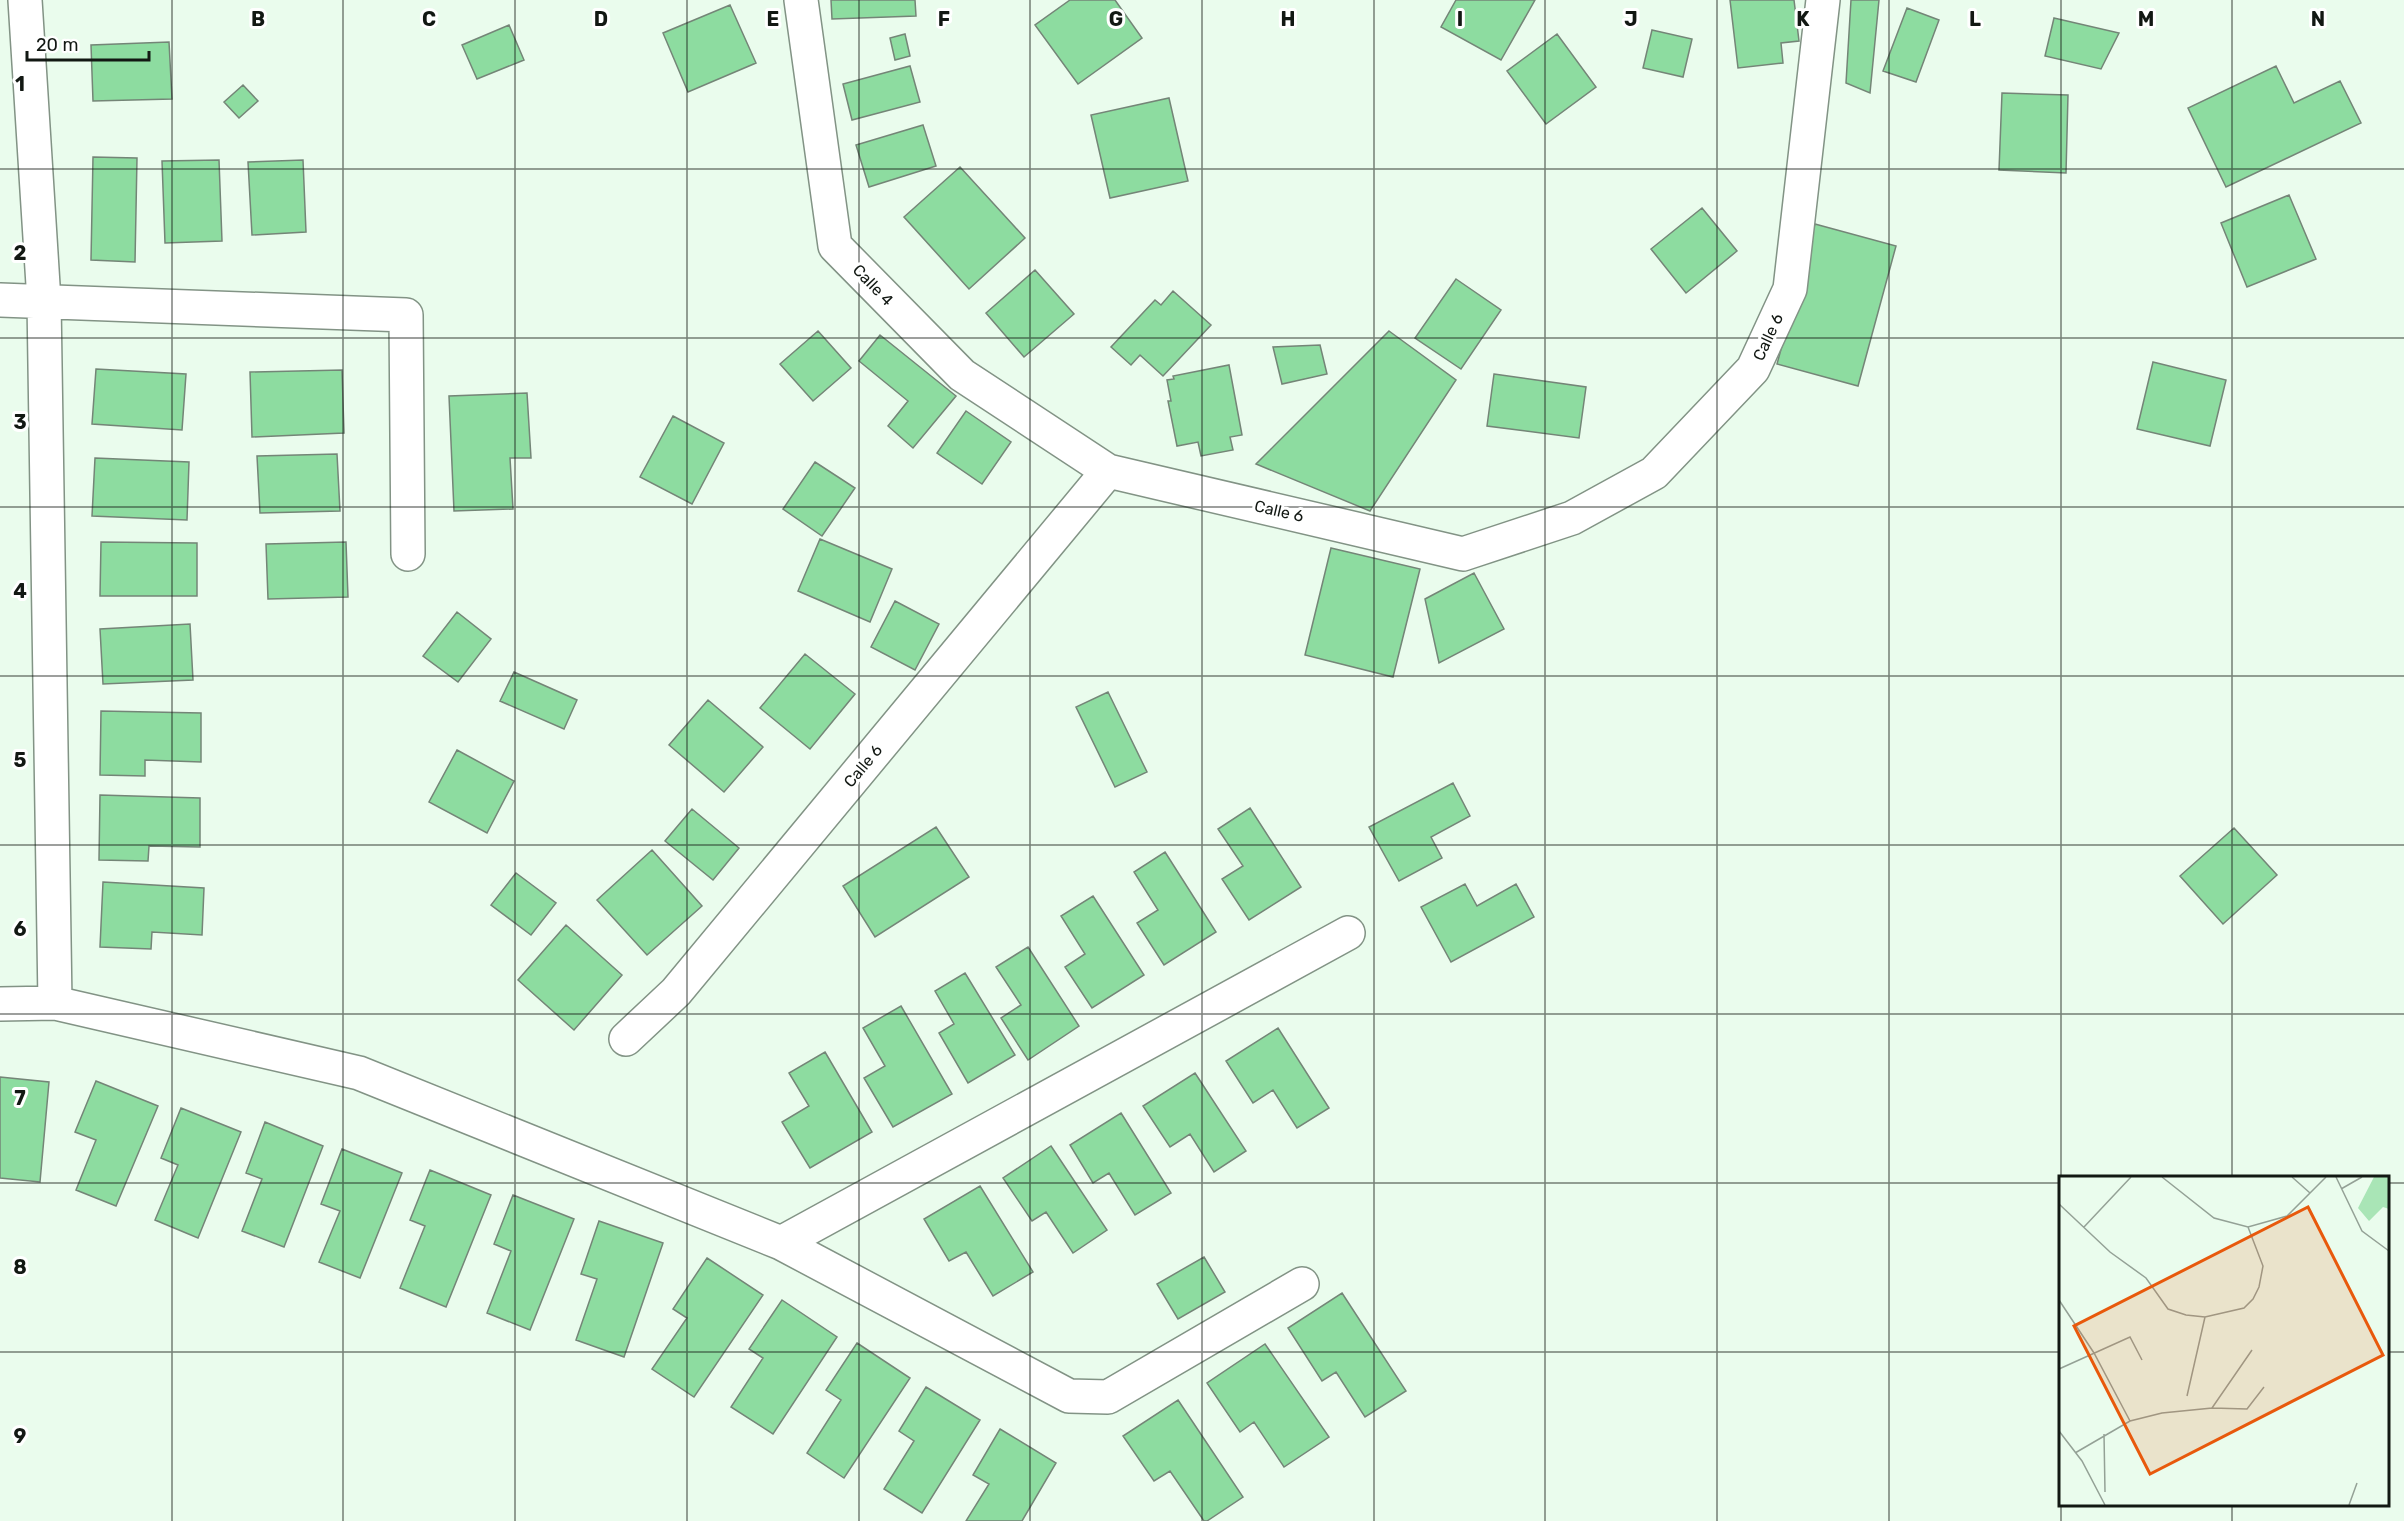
<svg xmlns="http://www.w3.org/2000/svg" width="2404" height="1521" font-family="Rubik,sans-serif">
	<style>
		.building { fill: #8ddca0; stroke: #748577; stroke-width: 1.5 }
		.lines { fill: none; stroke-linecap: round; stroke-linejoin: round }
		.minor-casing { stroke: #829385; stroke-width: 36 }
		.minor { stroke: #fff; stroke-width: 33 }
		.grid { fill: none; stroke: #121813; stroke-width: 1.5; stroke-opacity: 0.55 }
		.labels { text-anchor: middle; dominant-baseline: central; stroke-width: 6; stroke-linejoin: round; paint-order: stroke }
		.street-label { font-size: 16px; fill: #121813; stroke: #fff }
		.inset-road { fill: none; stroke: #94a196; stroke-width: 1.5 }
		.view { fill: #e8590c; fill-opacity: 0.15; stroke: #e8590c; stroke-width: 3 }
		.inset-edge { fill: none; stroke: #121813; stroke-width: 3 }
		.grid-label { font-size: 20px; text-anchor: middle; font-weight: bold; fill: #121813; stroke: #fff; stroke-width: 6; stroke-linejoin: round; paint-order: stroke }
	</style>
	<rect width="100%" height="100%" fill="#eafced"/>
	<path class="building" d="M831,0h84l1,16 -84,3z
		M1070,0h45l27,38 -64,46 -43,-59z
		M1456,0h79l-34,60 -60,-33z
		M1730,0h64l5,41 -18,2 2,20 -45,5z
		M1851,0h28l-9,93 -24,-10z
		M730,5l26,58 -68,29 -25,-59z
		M1907,8l32,12 -23,62 -33,-11z
		M2054,18l65,15 -18,36 -56,-13z
		M509,25l15,35 -47,19 -15,-34z
		M1652,30l40,9 -9,38 -40,-9z
		M905,34l5,22 -15,4 -5,-22z
		M1557,34l39,53 -50,37 -39,-53z
		M169,42l3,57 -79,2 -2,-56z
		M910,66l10,36 -68,18 -9,-36z
		M2276,66l18,37 46,-22 21,42 -135,64 -38,-79z
		M243,85l15,16 -19,17 -15,-16z
		M2002,93l66,2 -2,78 -67,-3z
		M1169,98l19,83 -78,17 -19,-83z
		M923,125l13,41 -67,21 -13,-42z
		M93,157l44,1 -2,104 -44,-2z
		M219,160l3,81 -57,2 -3,-82z
		M303,160l3,72 -54,3 -4,-73z
		M960,167l65,71 -56,51 -65,-72z
		M2289,195l27,64 -69,28 -26,-64z
		M1702,208l35,43 -51,42 -35,-44z
		M1815,224l81,22 -38,140 -81,-22z
		M1035,270l39,44 -50,43 -38,-44z
		M1456,279l45,31 -40,59 -46,-31z
		M1173,291l38,34 -48,51 -23,-21 -9,10 -20,-18 44,-47 6,5z
		M818,331l33,37 -38,33 -33,-37z
		M1389,331l67,49 -86,131 -114,-47z
		M880,335l76,61 -43,52 -25,-22 20,-25 -49,-40z
		M1320,345l7,29 -45,10 -9,-37z
		M2153,362l73,18 -16,66 -73,-17z
		M1229,365l13,70 -12,2 3,13 -32,6 -3,-14 -21,4 -9,-45h3l-4,-21 7,-1 -1,-3z
		M96,369l90,5 -4,56 -90,-6z
		M342,370l2,63 -92,4 -2,-65z
		M1494,374l92,13 -7,51 -92,-12z
		M527,393l4,65h-21l3,51 -59,2 -5,-115z
		M966,411l45,31 -29,42 -45,-31z
		M673,416l51,27 -32,61 -52,-27z
		M337,454l3,57 -80,2 -3,-57z
		M95,458l94,4 -2,58 -95,-4z
		M815,462l40,26 -33,48 -39,-27z
		M820,539l72,30 -22,53 -72,-31z
		M101,542l96,1v53h-97z
		M346,542l2,55 -80,2 -2,-55z
		M1331,548l89,21 -27,108 -88,-22z
		M1474,573l30,56 -65,34 -14,-64z
		M895,601l44,23 -24,46 -44,-23z
		M457,612l34,27 -33,43 -35,-26z
		M190,624l3,56 -90,4 -3,-55z
		M805,654l50,40 -45,55 -50,-41z
		M514,672l63,28 -13,29 -64,-28z
		M1108,692l39,80 -32,15 -39,-80z
		M708,700l55,47 -39,45 -55,-47z
		M101,711l100,2v49l-56,-2v16l-45,-1z
		M457,750l57,31 -27,52 -58,-31z
		M1453,783l17,33 -39,21 11,21 -43,23 -30,-54z
		M100,795l100,3v49l-51,-1 -1,15 -49,-1z
		M1250,808l51,79 -52,33 -27,-41 21,-13 -25,-37z
		M692,809l47,39 -26,32 -48,-39z
		M936,827l33,50 -94,60 -32,-51z
		M2234,828l43,47 -54,49 -43,-48z
		M652,850l50,56 -55,49 -50,-55z
		M1165,852l51,80 -52,33 -27,-42 21,-13 -24,-38z
		M516,873l40,30 -25,32 -40,-30z
		M103,882l101,6 -2,47 -50,-3 -1,17 -51,-2z
		M1465,884l12,22 39,-22 18,33 -83,45 -30,-55z
		M1093,896l51,79 -52,33 -27,-41 20,-13 -24,-38z
		M566,925l56,50 -48,55 -56,-50z
		M1028,947l51,79 -51,34 -27,-42 20,-13 -25,-38z
		M965,973l50,82 -47,28 -29,-50 15,-9 -19,-33z
		M901,1006l51,88 -59,33 -29,-49 21,-12 -22,-38z
		M1278,1028l51,80 -32,20 -24,-38 -20,13 -27,-42z
		M825,1052l47,80 -62,36 -28,-46 27,-16 -20,-33z
		M1195,1073l51,78 -32,21 -24,-38 -20,13 -27,-41z
		M0,1077l49,5 -9,100 -40,-4z
		M96,1081l62,25 -42,100 -40,-16 20,-50 -21,-8z
		M181,1108l60,24 -43,106 -43,-18 23,-55 -17,-7z
		M1121,1113l50,80 -36,22 -26,-42 -16,10 -23,-38z
		M265,1122l58,24 -39,101 -42,-16 20,-52 -16,-6z
		M1051,1146l56,84 -34,23 -27,-41 -14,9 -29,-43z
		M342,1149l60,24 -42,105 -41,-16 21,-51 -19,-7z
		M430,1170l61,25 -45,112 -46,-19 25,-62 -15,-6z
		M980,1186l53,86 -40,24 -27,-44 -17,9 -25,-42z
		M513,1195l61,24 -44,111 -43,-17 24,-62 -17,-7z
		M599,1221l64,22 -39,114 -48,-17 21,-61 -16,-5z
		M1204,1257l21,35 -47,27 -21,-35z
		M707,1258l56,37 -69,102 -42,-28 35,-51 -14,-9z
		M1342,1293l64,98 -41,26 -29,-45 -14,9 -34,-53z
		M782,1300l55,37 -64,97 -42,-27 32,-49 -14,-9z
		M857,1343l53,35 -66,100 -37,-25 34,-53 -15,-10z
		M1265,1344l64,93 -45,30 -30,-45 -14,10 -33,-49z
		M926,1387l54,33 -58,93 -38,-24 30,-48 -15,-10z
		M1178,1400l65,97 -36,24h-3l-34,-50 -16,10 -31,-45z
		M1000,1429l56,34 -34,58h-56l23,-37 -16,-9z"/>
	<g class="lines">
		<g class="minor-casing">
			<path id="minor" d="M25,0l19,301 11,702
				M801,0l34,246 127,129 146,96 355,83 109,-36 82,-45 99,-104 37,-80 33,-289
				M0,300l406,15 2,239
				M0,1004l55,-1 304,70 422,170 567,-310
				M626,1039l50,-47 432,-521
				M781,1243l288,153 39,1 194,-113"/>
		</g>
		<use href="#minor" class="minor"/>
	</g>
	<path class="grid" d="M172,0v1521M343,0v1521M515,0v1521M687,0v1521M859,0v1521M1030,0v1521M1202,0v1521M1374,0v1521M1545,0v1521M1717,0v1521M1889,0v1521M2061,0v1178M2232,0v1178M0,169h2404M0,338h2404M0,507h2404M0,676h2404M0,845h2404M0,1014h2404M0,1183h2060M2388,1183h16M0,1352h2060M2388,1352h16M2061,1504v17M2232,1504v17"/>
	<g class="labels">
		<g class="street-label">
			<text transform="translate(873 285) rotate(46)">Calle 4</text>
			<text transform="translate(1768 337) rotate(-65)">Calle 6</text>
			<text transform="translate(1279 511) rotate(13)">Calle 6</text>
			<text transform="translate(863 766) rotate(-50)">Calle 6</text>
		</g>
	</g>
	<g transform="translate(2059 1176)">
		<rect width="330" height="330" fill="#eafced"/>
		<path d="M315,1h15v32l-6,-2 -14,14 -11,-13z" fill="#a9e5b6"/>
		<path class="inset-road" d="M103,1l52,41 34,9 39,-11 39,-39M233,1l18,16M277,1l26,54 27,20M282,13l21,-12M0,28l51,48 36,26 22,31 18,6 19,2 39,-9 9,-9 6,-12 4,-21 -15,-39M25,51l47,-50M0,124l35,53 36,68M0,193l71,-32 12,23M128,220l18,-79M153,232l35,1 17,-22M0,255l23,30 23,44M45,258l1,58M16,277l55,-32 32,-8 50,-5 40,-58M290,329l8,-22"/>
		<path class="view" d="M249,31l75,148 -233,119 -76,-148z"/>
		<rect width="330" height="330" class="inset-edge"/>
	</g>
	<g class="grid-label">
		<text x="258" y="26">B</text>
		<text x="429" y="26">C</text>
		<text x="601" y="26">D</text>
		<text x="773" y="26">E</text>
		<text x="944" y="26">F</text>
		<text x="1116" y="26">G</text>
		<text x="1288" y="26">H</text>
		<text x="1460" y="26">I</text>
		<text x="1631" y="26">J</text>
		<text x="1803" y="26">K</text>
		<text x="1975" y="26">L</text>
		<text x="2146" y="26">M</text>
		<text x="2318" y="26">N</text>
		<text x="20" y="91">1</text>
		<text x="20" y="260">2</text>
		<text x="20" y="429">3</text>
		<text x="20" y="598">4</text>
		<text x="20" y="767">5</text>
		<text x="20" y="936">6</text>
		<text x="20" y="1105">7</text>
		<text x="20" y="1274">8</text>
		<text x="20" y="1443">9</text>
	</g>
	<path d="M27 51v9h122v-9" fill="none" stroke="#121813" stroke-width="3"/>
	<text x="36" y="51" font-size="18" fill="#121813" stroke="#ffffff" stroke-width="4.5" paint-order="stroke">20 m</text>
</svg>
